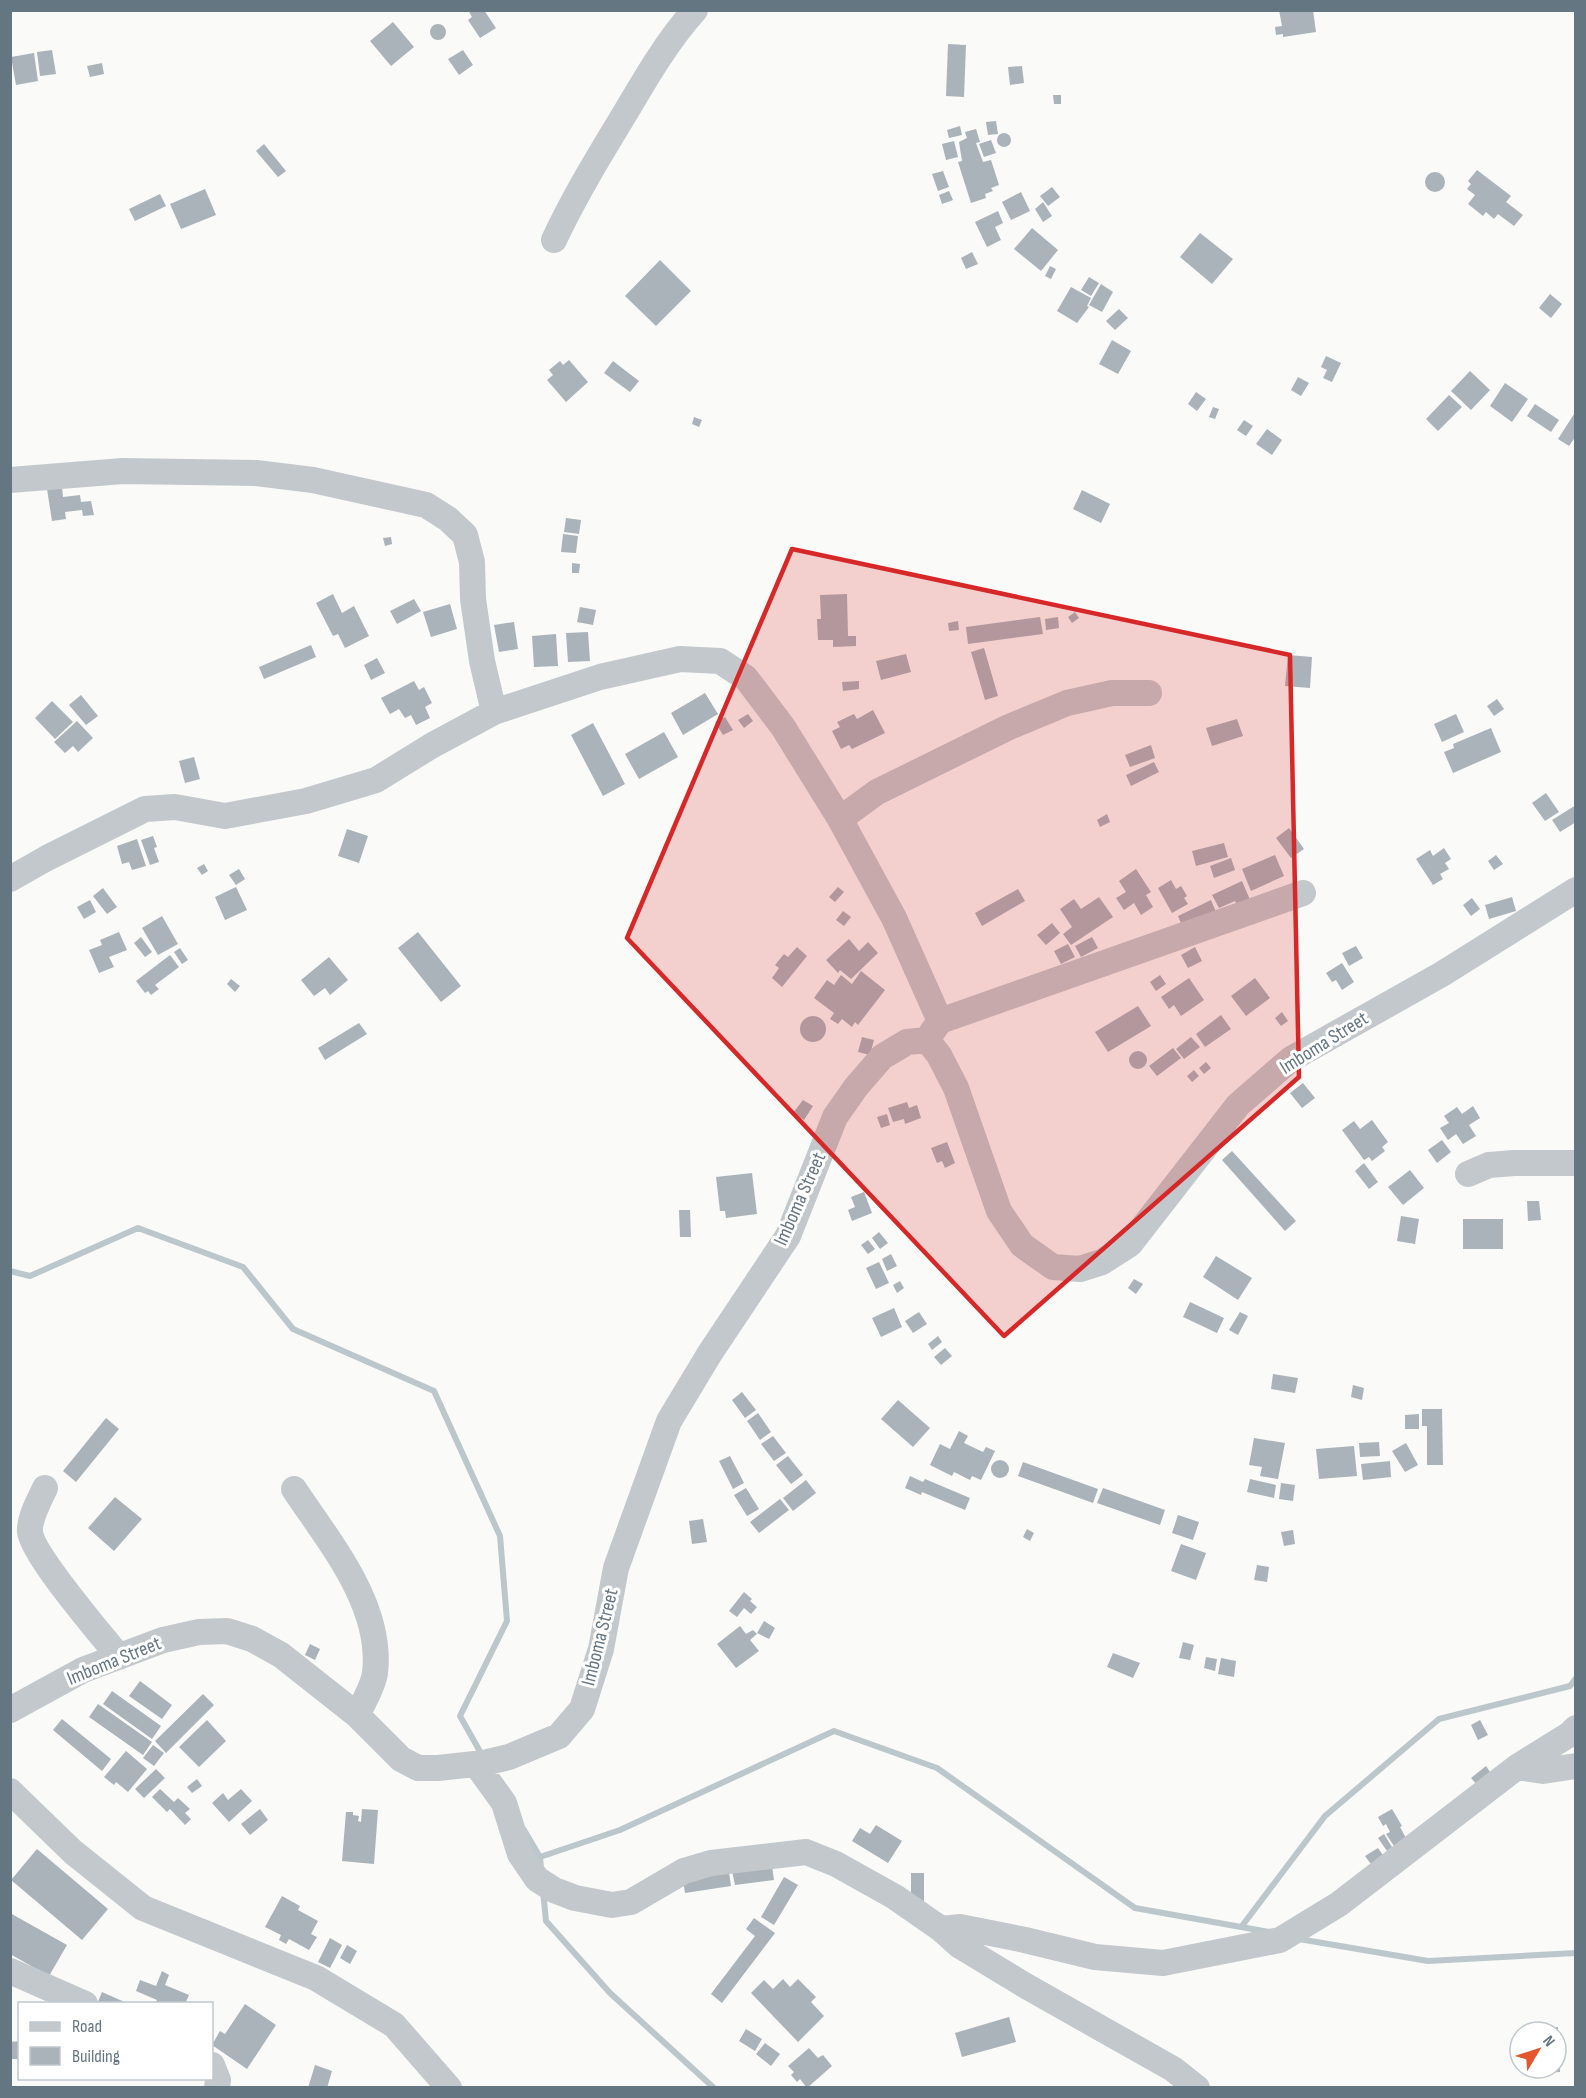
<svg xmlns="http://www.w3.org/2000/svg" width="1586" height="2098" font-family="'Sofia Sans Condensed',sans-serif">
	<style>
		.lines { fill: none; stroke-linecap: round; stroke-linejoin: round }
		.stream { stroke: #bbc7cb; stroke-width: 6 }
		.building { fill: #aab3b9 }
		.minor { stroke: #c3c8cc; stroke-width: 26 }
		.marked { fill: #d62828; fill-opacity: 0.2; stroke: #d62828; stroke-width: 4.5; stroke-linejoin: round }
		.labels { text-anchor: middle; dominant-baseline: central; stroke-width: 6; stroke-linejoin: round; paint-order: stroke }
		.street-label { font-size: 20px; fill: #657683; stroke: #fff }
	</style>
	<rect width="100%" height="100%" fill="#fafaf8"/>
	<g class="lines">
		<path class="stream" d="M10,1271l20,5 108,-48 105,39 50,62 141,62 66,145 7,85 -47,95 22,39
			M524,1830l16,27 1,12
			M540,1857l80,-27 214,-99 103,37 198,140 134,24
			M543,1891l3,30 64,72 104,95
			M1242,1926l83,-110 114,-97 131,-33 6,-8
			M1299,1939l129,22 148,-8"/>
	</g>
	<path class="building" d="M468,10h16l12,18 -16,10 -12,-18 4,-3z
		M1279,10h34l3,22 -33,5v-3l-7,1 -1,-8 7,-1z
		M393,22l21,25 -23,19 -21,-25z
		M430 32a8 8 0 1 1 16 0a8 8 0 1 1-16 0Z
		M948,44l18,1 -2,52 -18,-1z
		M52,50l4,24 -16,2 -3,-24z
		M463,50l10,15 -14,10 -11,-16z
		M34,53l4,28 -22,4 -5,-28z
		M102,63l2,11 -14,3 -3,-11z
		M1022,66l2,17 -14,2 -2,-18z
		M1053,95h8v9h-7z
		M996,121l2,13 -10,1 -2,-13z
		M960,126l2,9 -13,3 -2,-8z
		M976,129l4,13 -4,1 7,19 8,-2 8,25 -8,3 2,3 -8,3 1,4 -15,5 -13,-41 4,-1 -3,-19 8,-4 -2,-6z
		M997 140a7 7 0 1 1 14 0a7 7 0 1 1-14 0Z
		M991,140l5,13 -12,4 -5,-13z
		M954,141l4,16 -12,3 -4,-16z
		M264,144l22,27 -8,6 -22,-26z
		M1477,170l34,26 -5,6 17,13 -9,11 -16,-12 -4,5 -8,-7 -3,4 -15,-12 7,-9 -8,-6 4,-5 -3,-3z
		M943,171l6,16 -11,4 -6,-17z
		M1425 182a10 10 0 1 1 20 0a10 10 0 1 1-20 0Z
		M1052,187l8,10 -12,9 -8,-10z
		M205,189l11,26 -35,14 -11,-25z
		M949,191l4,9 -11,4 -3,-9z
		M1021,192l9,19 -19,9 -9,-18z
		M160,194l6,12 -31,15 -6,-12z
		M1043,202l9,14 -9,6 -8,-13z
		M998,211l5,12 -8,4 6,13 -14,7 -12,-25z
		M1032,228l26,22 -17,21 -27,-22z
		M1200,233l33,26 -21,25 -32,-27z
		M972,252l6,12 -12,5 -5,-11z
		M660,260l31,31 -35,35 -31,-30z
		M1050,266l6,3 -5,10 -6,-3z
		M1089,277l10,6 -8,13 -10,-6z
		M1101,284l12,8 -11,20 -13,-7z
		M1071,287l20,11 -4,8 2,1 -12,16 -20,-12z
		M1550,294l12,10 -11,14 -12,-10z
		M1119,309l9,9 -13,12 -9,-9z
		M1112,340l19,11 -13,23 -19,-10z
		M1326,356l15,7 -9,19 -9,-4 4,-8 -6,-3z
		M569,360l19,22 -22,20 -19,-22 6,-5 -4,-5 11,-9 3,4z
		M613,361l26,20 -9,11 -26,-19z
		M1470,371l20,19 -19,20 -20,-19z
		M1298,377l11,6 -8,13 -10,-6z
		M1505,383l23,16 -16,23 -22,-16z
		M1196,392l10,7 -9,12 -9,-7z
		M1449,395l13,12 -24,24 -12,-12z
		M1535,404l24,16 -8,12 -24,-16z
		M1213,407l6,2 -4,10 -6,-2z
		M1574,414l2,1v21l-7,10 -11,-7z
		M694,417l8,3 -3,7 -7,-3z
		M1244,420l9,6 -7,10 -9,-6z
		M1267,429l15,11 -10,15 -16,-11z
		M62,487l1,10 17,-2 1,7 10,-1 3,14 -11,1 -1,-6 -17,2 1,7 -14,2 -5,-32z
		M1082,490l28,14 -9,19 -28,-14z
		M566,518l15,2 -2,14 -15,-2z
		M563,534l15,2 -2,17 -15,-1z
		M391,537l1,7 -7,2 -2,-8z
		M572,563l8,1 -1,9h-7z
		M333,594l9,19 12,-7 15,30 -24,12 -7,-14 -5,2 -17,-33z
		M847,594l1,42h8v10l-23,1v-7h-15l-1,-21h4l-1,-24z
		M414,599l7,12 -24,13 -7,-13z
		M450,604l7,25 -26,8 -8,-25z
		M580,607l16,3 -3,15 -16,-3z
		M1075,612l4,6 -7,5 -4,-6z
		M1040,617l3,17 -75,10 -2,-17z
		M1058,617l1,11 -13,2 -1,-11z
		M958,621l1,9 -10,1 -1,-8z
		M514,622l4,27 -19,3 -5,-27z
		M588,632l2,29 -22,1 -2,-29z
		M556,634l2,32 -24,1 -2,-31z
		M311,645l5,12 -52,22 -5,-12z
		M984,648l14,48 -13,4 -14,-48z
		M906,654l5,18 -30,8 -5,-19z
		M1288,655l24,2 -2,31 -25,-2z
		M377,658l8,15 -14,7 -7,-15z
		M414,681l5,9 5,-3 8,16 -7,4 5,11 -14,7 -5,-10 -6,3 -6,-9 -9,5 -9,-16z
		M859,681v8l-16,2 -1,-9z
		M705,693l13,21 -35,21 -12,-22z
		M81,695l17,21 -12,9 -17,-20z
		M1497,699l7,10 -10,7 -7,-10z
		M52,701l21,21 -18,17 -20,-21z
		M873,710l12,23 -33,16 -3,-4 -8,4 -9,-18 8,-4 -3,-5 17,-8 3,5z
		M748,714l5,7 -9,7 -6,-8z
		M1456,714l8,18 -22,10 -8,-18z
		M725,717l8,13 -10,5 -8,-13z
		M1237,719l6,17 -31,10 -6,-18z
		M77,721l16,17 -15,14 -5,-6 -8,7 -11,-11z
		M593,723l32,61 -22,12 -32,-61z
		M1491,728l10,24 -48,21 -9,-21 10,-4 -1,-4z
		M664,732l14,25 -39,22 -14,-25z
		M1151,745l4,13 -25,9 -5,-12z
		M194,757l6,22 -15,4 -6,-22z
		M1154,762l5,10 -28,14 -5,-11z
		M1546,793l13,19 -14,9 -13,-18z
		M1576,805v17l-16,10 -8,-12z
		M1107,814l3,8 -10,5 -3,-7z
		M1289,828l15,21 -13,9 -15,-20z
		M347,829l21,7 -9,27 -21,-7z
		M153,836l4,11 -3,1 5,14 -9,3 -9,-25z
		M137,839l9,27 -14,4 -3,-8 -7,2 -5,-18z
		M1224,843l4,14 -32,9 -4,-15z
		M1444,848l7,11 -6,4 4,6 -9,5 3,5 -10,6 -17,-26 14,-9 3,6z
		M1275,855l9,21 -33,15 -9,-22z
		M1496,855l7,9 -9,6 -6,-9z
		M1231,858l4,12 -21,8 -4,-12z
		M204,864l4,7 -6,4 -5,-7z
		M239,869l6,10 -9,6 -7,-10z
		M1136,869l15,23 -5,3 7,12 -12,8 -7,-12 -10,7 -8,-12 10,-6 -7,-11z
		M1171,880l5,9 5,-3 6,10 -3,2 4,6 -16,9 -14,-25z
		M1242,881l9,21 -13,6 -3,-7 -16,7 -7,-13z
		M236,887l11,23 -22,10 -10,-23z
		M838,887l6,5 -9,10 -6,-5z
		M103,888l14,19 -10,7 -14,-18z
		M1018,889l7,12 -43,25 -7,-13z
		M1099,897l14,20 -42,28 -8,-11 9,-7 -12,-18 14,-10 7,10z
		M1512,897l4,14 -27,8 -4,-14z
		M1472,898l8,11 -9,7 -8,-11z
		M90,900l6,12 -12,7 -7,-12z
		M1211,900l5,12 -33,16 -5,-12z
		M843,911l8,6 -7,9 -8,-6z
		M162,916l16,28 -20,11 -16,-27z
		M1052,923l8,10 -14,12 -9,-10z
		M119,932l8,18 -18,7 5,10 -15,6 -10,-23 13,-5 -2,-5z
		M418,932l43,54 -20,16 -43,-54z
		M141,937l11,15 -7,5 -11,-14z
		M1092,937l6,11 -17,9 -6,-11z
		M849,939l10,12 9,-9 10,11 -27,26 -11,-9 -2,3 -12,-13z
		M1068,944l7,13 -14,7 -7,-13z
		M1356,946l7,12 -14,8 -7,-13z
		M797,947l10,9 -25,31 -10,-9 7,-10 -4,-3 9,-11 4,3z
		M1195,947l7,14 -14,7 -7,-13z
		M180,948l8,12 -6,4 -8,-12z
		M170,955l9,12 -24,18 4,4 -8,6 -3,-4 -3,2 -9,-12z
		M329,957l19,23 -18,15 -5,-7 -11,8 -13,-16z
		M1342,963l12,19 -12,8 -6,-10 -4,2 -6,-9z
		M861,971l24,19 -27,35 -3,-3 -3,5 -10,-8 -4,5 -8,-5 4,-6 -20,-15 13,-18 7,5 7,-10 11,9z
		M1160,975l6,9 -10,7 -6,-9z
		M1189,978l15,22 -23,16 -7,-11 -5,4 -8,-12z
		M1255,978l15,20 -24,18 -15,-20z
		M231,979l9,7 -5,6 -8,-8z
		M1138,1006l13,20 -43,26 -13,-20z
		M1282,1012l6,9 -7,5 -6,-8z
		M1221,1015l10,14 -26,18 -9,-13z
		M800 1029a13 13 0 1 1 26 0a13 13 0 1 1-26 0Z
		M359,1023l8,11 -42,26 -7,-12z
		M862,1037l12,3 -4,15 -12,-3z
		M1191,1037l9,10 -16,12 -8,-10z
		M1173,1048l8,10 -24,18 -8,-10z
		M1129 1060a9 9 0 1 1 18 0a9 9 0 1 1-18 0Z
		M1206,1062l5,6 -7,6 -5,-6z
		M1194,1070l5,6 -7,6 -5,-6z
		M1303,1083l12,15 -13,10 -12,-15z
		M803,1100l10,6 -9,14 -11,-7z
		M907,1102l2,6 8,-3 4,13 -16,6 -1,-5 -11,3 -5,-14z
		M1473,1106l7,12 -11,7 7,11 -13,8 -7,-10 -8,6 -8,-12 9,-5 -5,-7 13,-9 5,7z
		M887,1114l3,11 -9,3 -4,-11z
		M1372,1120l16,22 -6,5 3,4 -13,10 -3,-4 -5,3 -22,-30 12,-9 6,8z
		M1442,1140l9,12 -14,11 -9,-13z
		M947,1142l8,21 -10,5 -3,-7 -5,2 -6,-15z
		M1232,1151l64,70 -11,10 -63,-71z
		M1364,1163l14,19 -9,7 -14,-18z
		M1410,1170l14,18 -21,17 -15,-18z
		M752,1173l5,41 -31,4 -1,-7h-5l-4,-34z
		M864,1192l8,21 -20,8 -4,-11 7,-3 -4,-10z
		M1527,1201h12l2,19 -13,1z
		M679,1210h11l1,27h-11z
		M1401,1216l18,3 -4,25 -18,-3z
		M1463,1219h40v30h-40z
		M879,1232l9,11 -8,6 -8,-11z
		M868,1240l7,9 -7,5 -7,-9z
		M891,1254l6,12 -10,5 -5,-12z
		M1216,1256l36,22 -14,22 -35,-23z
		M879,1262l10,21 -13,6 -10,-21z
		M1134,1279l9,5 -7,10 -8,-6z
		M900,1281l4,7 -7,5 -4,-8z
		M1190,1302l34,16 -7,15 -34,-16z
		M894,1308l8,19 -21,10 -9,-19z
		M919,1312l8,12 -14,9 -8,-12z
		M1240,1312l8,4 -10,19 -9,-5z
		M938,1336l4,6 -10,8 -4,-6z
		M945,1348l7,8 -11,9 -7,-8z
		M1273,1374l25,4 -3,15 -24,-4z
		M1353,1385l11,3 -2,12 -11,-3z
		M742,1392l14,18 -11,8 -13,-18z
		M898,1400l32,28 -17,19 -32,-28z
		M1422,1409h20l1,56h-16v-39h-5z
		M758,1413l13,19 -11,8 -13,-19z
		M1419,1414v15h-14v-14z
		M106,1418l13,11 -43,53 -13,-11z
		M959,1431l9,5 -4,7 19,9 3,-5 9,4 -14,29 -9,-4 -2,4 -16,-8 -2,4 -22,-11 10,-21 10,5z
		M773,1436l13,17 -12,8 -13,-17z
		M1254,1438l31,5 -7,36 -18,-3 2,-9 -13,-2z
		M1379,1442l1,14 -20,1 -1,-14z
		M1406,1443l12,22 -13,7 -13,-21z
		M1354,1446l3,30 -38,3 -3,-30z
		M730,1456l14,27 -11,6 -14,-28z
		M788,1456l15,19 -12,9 -15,-19z
		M991 1469a9 9 0 1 1 18 0a9 9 0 1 1-18 0Z
		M1390,1461l1,16 -28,3 -2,-16z
		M1023,1462l75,27 -5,14 -75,-27z
		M910,1476l13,6 2,-3 45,19 -5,12 -43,-18 -1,3 -16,-7z
		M1250,1479l26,6 -2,13 -27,-6z
		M806,1480l10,13 -23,18 -10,-13z
		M1281,1483l14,2 -2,16 -14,-2z
		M746,1488l13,21 -12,7 -13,-21z
		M1103,1488l62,22 -5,15 -63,-22z
		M115,1497l27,22 -28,32 -26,-23z
		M780,1499l9,11 -30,23 -9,-11z
		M1178,1515l21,7 -6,18 -21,-7z
		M703,1519l4,23 -15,2 -3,-23z
		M1027,1529l7,4 -4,8 -7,-4z
		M1293,1530l2,14 -11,2 -3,-14z
		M1181,1544l25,9 -10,27 -25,-9z
		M1257,1565l12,2 -2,15 -13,-2z
		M744,1592l8,7 -2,2 7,6 -6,7 -7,-6 -7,9 -8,-6z
		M764,1621l11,7 -6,11 -12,-6z
		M740,1626l6,8 7,-4 4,4 -7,6 9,11 -23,17 -19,-24z
		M1183,1642l11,3 -4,15 -11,-2z
		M310,1644l10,5 -5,11 -10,-5z
		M1113,1653l27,10 -7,15 -26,-11z
		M1206,1657l11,2 -2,12 -11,-3z
		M1221,1658l15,3 -2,16 -16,-3z
		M140,1681l32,24 -10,14 -33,-23z
		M112,1691l49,35 -9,13 -49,-35z
		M203,1694l11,11 -48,48 -11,-12z
		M98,1704l54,38 -9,13 -54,-38z
		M62,1719l49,40 -9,12 -49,-41z
		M207,1720l19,21 -27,26 -20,-20z
		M1480,1720l8,15 -10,5 -7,-15z
		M153,1745l11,8 -10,13 -11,-8z
		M126,1751l21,18 -19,23 -12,-10 -2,3 -10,-8z
		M1486,1766l6,9 -14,11 -7,-8z
		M156,1769l9,9 -21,20 -9,-9z
		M197,1779l5,7 -10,7 -5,-6z
		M160,1789l14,13 4,-4 12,11 -5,4 6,6 -6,6 -15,-16 -3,3 -15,-15z
		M241,1789l11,12 -23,21 -17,-19 11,-10 5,7z
		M260,1809l8,11 -18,15 -9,-11z
		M362,1809l16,1 -4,54 -32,-3 4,-49h7v3l6,1 -1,5 3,1z
		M1392,1809l10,17 -2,1 6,11 -12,8 -8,-12 4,-2 -4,-8 -3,2 -5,-9z
		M876,1825l26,16 -14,22 -36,-22 8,-13 10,6z
		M1384,1834l8,13 -5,4 -9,-13z
		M1378,1848l7,10 -12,9 -8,-11z
		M37,1849l71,60 -26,31 -71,-60z
		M772,1866l2,14 -39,5 -3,-14z
		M729,1872l2,14 -46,7 -2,-13z
		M911,1873h13v28h-13z
		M784,1877l14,8 -24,40 -13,-8z
		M282,1896l18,10 -2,4 20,11 -7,13 6,3 -8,13 -20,-11 -3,5 -7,-4 2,-5 -16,-8z
		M10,1913l57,32 -18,31 -39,-22z
		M754,1918l21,15 -53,70 -11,-9 44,-58 -9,-7z
		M330,1938l12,7 -12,23 -12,-6z
		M347,1945l10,6 -7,13 -10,-6z
		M162,1971l7,4 -4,10 24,10 -4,9h-30l2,-4 -21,-9 4,-11 16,6z
		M783,1979l7,8 8,-8 18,18 -5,5 13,14 -26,26 -47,-49 13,-13 9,9z
		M102,1992l27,12h-32z
		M245,2004l31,21 -29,44 -35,-24 8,-14 5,3z
		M1009,2017l7,25 -54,15 -7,-24z
		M1556,2027h2l2,45 -17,1v-5h13z
		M746,2029l16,10 -7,12 -16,-10z
		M20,2041v21l-3,-3h-7v-17z
		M765,2043l15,11 -9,12 -15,-12z
		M809,2048l9,10 5,-3 9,11 -25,22 -7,-9 -3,3 -6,-7 3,-3 -6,-6z
		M315,2065l17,6 -5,17h-19z"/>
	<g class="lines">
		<path class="minor" d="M554,240c21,-45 47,-87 73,-130 20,-34 41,-70 68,-100
			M10,480l113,-9 133,2 57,7 113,25 22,14 17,16 7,27 1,37 9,62 12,51
			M840,819l37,-27 132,-65 58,-24 45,-10h37
			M10,879l37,-21 98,-49 30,-2 50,9 81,-15 70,-21 55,-34 63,-34 106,-35 80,-18 40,2 26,17 37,49 57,92 54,99 46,103
			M930,1035l10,-14 363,-128
			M927,1040l12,15 17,33 43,123 23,34 31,22 27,2 22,-7 28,-18 108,-139 53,-46 151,-85 134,-84
			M1468,1174l21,-9 25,-2h62
			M45,1488c-6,13 -16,30 -15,44 3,24 71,102 89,125
			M294,1489c35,53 89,116 81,184 -2,14 -12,30 -18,42
			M10,1710l73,-40 80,-30 36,-8 28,-1 25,8 29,16 76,60 44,44 17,9h20l46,-5 25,-6 50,-21 23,-27 19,-60 15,-81 53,-147 41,-68 78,-117 47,-119 21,-30 26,-30 25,-15 20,-2
			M476,1764l28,39 16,51 17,25 17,11 21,8 37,7 19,-3 53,-31 27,-8 95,-11 30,12 59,33 46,32 19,17 66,40 147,83 24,19
			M1517,1767l26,4 33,-5
			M10,1791l63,61 70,56 173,70 78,47 55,63
			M941,1929l19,-2 65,13 70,17 68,6 117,-23 59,-36 178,-137 53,-33 6,-6
			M10,1971l75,33
			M212,2065l6,15 -1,8"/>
	</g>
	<path class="marked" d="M792,549l498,106 9,422 -295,259 -377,-398z"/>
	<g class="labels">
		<g class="street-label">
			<text transform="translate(1324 1043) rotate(-32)">Imboma Street</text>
			<text transform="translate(800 1199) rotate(-66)">Imboma Street</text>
			<text transform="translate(600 1637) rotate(-76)">Imboma Street</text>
			<text transform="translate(114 1661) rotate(-22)">Imboma Street</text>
		</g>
	</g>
	<rect width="1586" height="2098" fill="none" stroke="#657683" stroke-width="24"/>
	<rect x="18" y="2002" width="195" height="78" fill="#ffffff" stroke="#c1c8cd" stroke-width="1.5"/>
	<rect x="30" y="2022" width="30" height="9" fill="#c3c8cc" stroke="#c1c8cd" stroke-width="1.5"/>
	<text x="72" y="2032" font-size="18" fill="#657683">Road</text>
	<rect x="30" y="2047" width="30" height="18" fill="#aab3b9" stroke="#c1c8cd" stroke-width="1.5"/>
	<text x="72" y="2062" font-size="18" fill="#657683">Building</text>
	<g transform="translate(1538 2050) rotate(51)"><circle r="28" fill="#ffffff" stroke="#c1c8cd" stroke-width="1.5"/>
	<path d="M0-4.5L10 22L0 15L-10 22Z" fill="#e4572e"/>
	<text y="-9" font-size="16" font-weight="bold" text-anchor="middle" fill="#657683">N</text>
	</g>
</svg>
